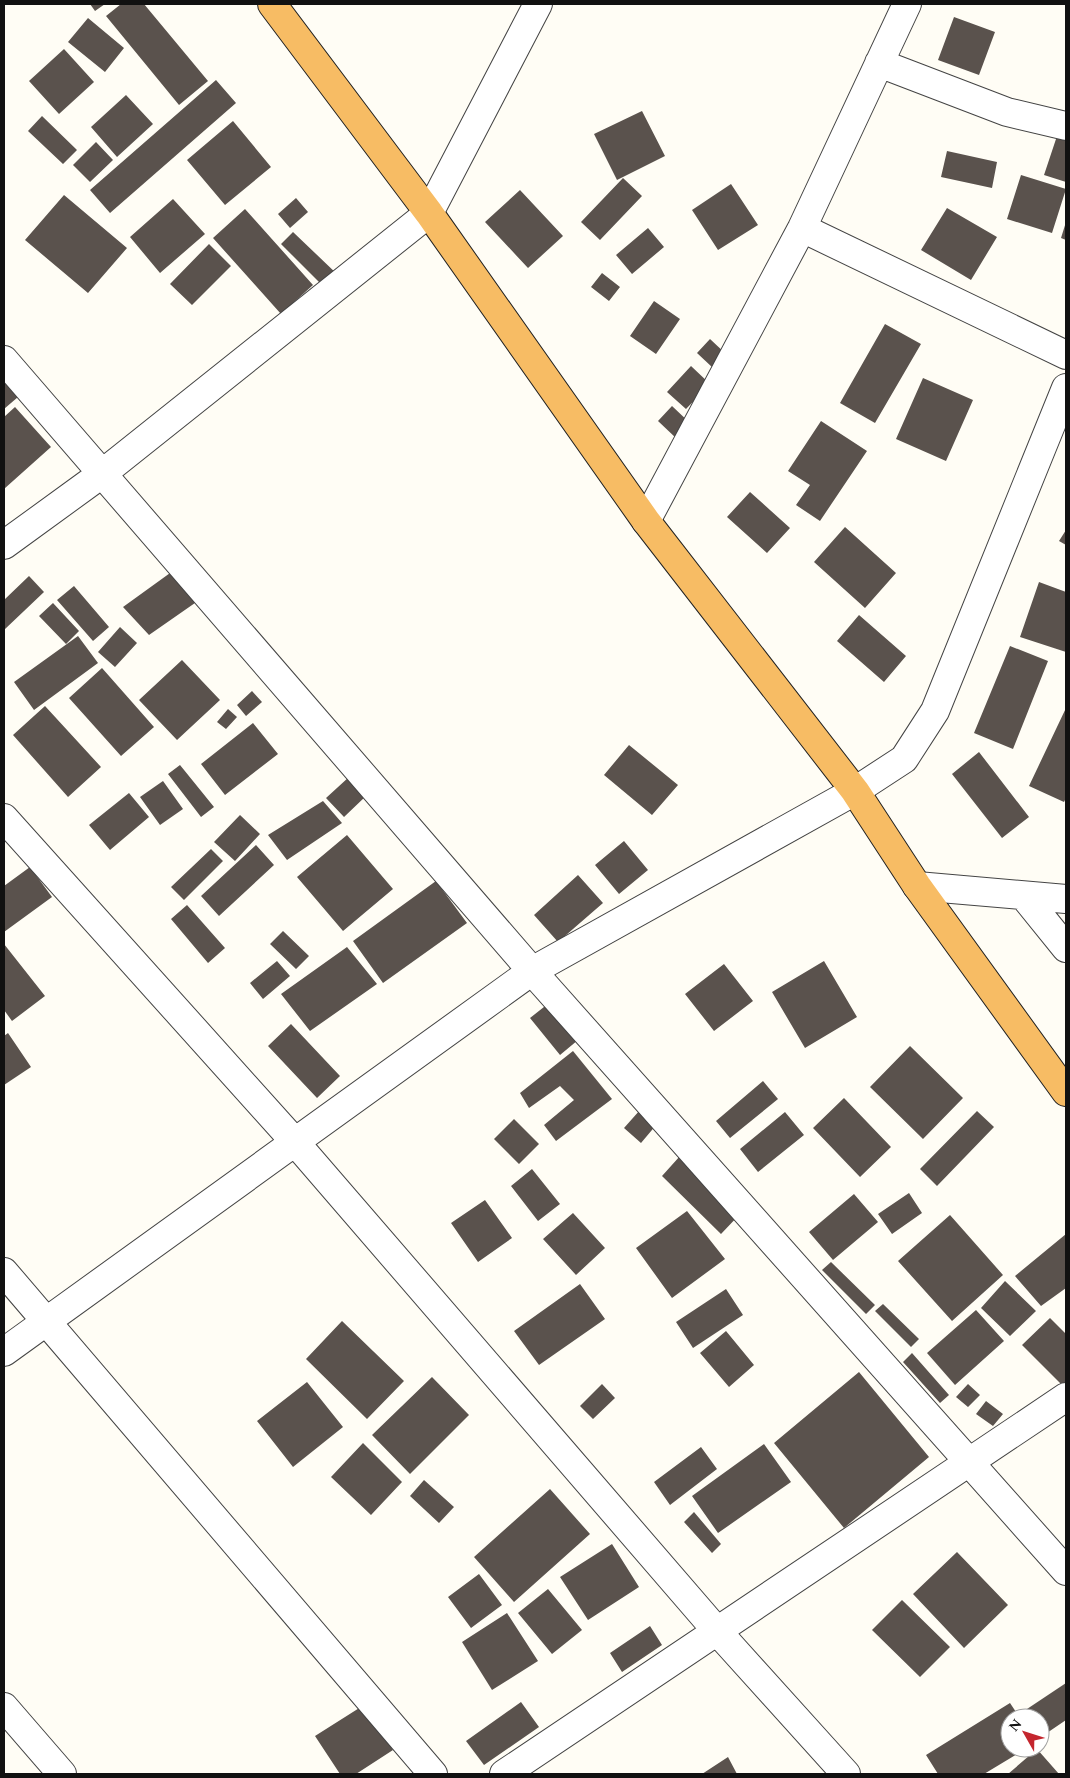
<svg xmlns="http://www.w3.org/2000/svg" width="1070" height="1778" font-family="Spectral,serif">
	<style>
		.building { fill: #5a524d }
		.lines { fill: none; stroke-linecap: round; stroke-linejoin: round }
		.minor-casing { stroke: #444; stroke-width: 30 }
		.trunk-casing { stroke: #222; stroke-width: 30 }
		.minor { stroke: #fff; stroke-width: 28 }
		.trunk { stroke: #f7bc64; stroke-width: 28 }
	</style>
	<rect width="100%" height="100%" fill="#fffdf5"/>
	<path class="building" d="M90,4h15l-10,7z
		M121,4h23l64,77 -29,24 -73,-89z
		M954,17l41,15 -16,43 -41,-15z
		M88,18l36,30 -19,24 -37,-30z
		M64,49l30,33 -35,32 -30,-33z
		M216,80l20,23 -126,110 -20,-23z
		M126,95l27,29 -36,33 -26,-30z
		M642,111l23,45 -48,24 -23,-46z
		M42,116l35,34 -14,14 -35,-33z
		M233,121l38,46 -46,38 -38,-45z
		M1057,136l9,3v43l-22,-7z
		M96,142l17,18 -23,22 -17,-17z
		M947,151l50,11 -5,26 -51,-11z
		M1021,175l45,14 -14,44 -45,-14z
		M623,178l19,18 -42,44 -19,-18z
		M731,184l27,41 -40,25 -26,-40z
		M520,190l43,46 -35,32 -43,-46z
		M64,195l63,53 -39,45 -63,-53z
		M296,198l12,14 -18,16 -12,-14z
		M173,199l32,35 -45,39 -30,-36z
		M947,208l50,29 -26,43 -50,-30z
		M245,209l68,76 -32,29 -68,-76z
		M1066,222v18l-5,-2z
		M648,228l16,19 -32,27 -16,-19z
		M293,232l45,43 -13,13 -44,-44z
		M209,244l22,22 -39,39 -22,-21z
		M602,273l18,14 -11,14 -18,-14z
		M654,301l26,18 -24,35 -26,-18z
		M885,324l36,20 -46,79 -35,-20z
		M710,339l16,15 -13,14 -16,-15z
		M691,366l19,18 -24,25 -19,-17z
		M4,367l21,24 -21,18z
		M923,378l50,22 -27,61 -50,-22z
		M672,406l19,18 -14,15 -19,-18z
		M15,407l36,40 -47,42v-72z
		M821,421l46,30 -47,70 -24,-16 14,-20 -22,-14z
		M750,492l40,36 -23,25 -40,-36z
		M845,527l51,46 -31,35 -51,-46z
		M1066,530v15l-7,-4z
		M177,568l28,28 -56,39 -26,-28z
		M29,576l15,16 -40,38v-30z
		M1039,582l27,10v60l-46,-15z
		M74,586l35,41 -16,14 -36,-41z
		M53,603l26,28 -13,13 -27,-28z
		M859,615l47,41 -22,26 -47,-41z
		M120,627l17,16 -22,24 -17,-15z
		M78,636l20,27 -64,47 -20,-28z
		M1010,646l38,15 -35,88 -39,-16z
		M182,660l38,40 -43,40 -38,-40z
		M102,668l52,59 -33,29 -52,-58z
		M252,691l10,11 -16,14 -9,-11z
		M45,706l56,61 -33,30 -55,-62z
		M1066,708v90l-2,4 -35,-16z
		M228,709l9,8 -11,12 -9,-7z
		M253,723l25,31 -53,41 -24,-31z
		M629,745l49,40 -26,30 -48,-40z
		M979,752l50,65 -27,21 -50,-64z
		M180,765l34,42 -13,10 -33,-43z
		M349,777l17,19 -22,21 -18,-19z
		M163,781l20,28 -23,16 -20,-28z
		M129,793l20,24 -39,33 -21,-25z
		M323,801l19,22 -55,37 -19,-25z
		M240,815l20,19 -25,27 -21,-19z
		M347,835l46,54 -50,42 -46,-54z
		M624,841l24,29 -29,24 -24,-29z
		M256,845l18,20 -55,51 -18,-20z
		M211,849l12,12 -39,39 -13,-13z
		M30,867l22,30 -48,35v-46z
		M578,875l25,28 -45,39 -24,-27z
		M436,881l31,42 -84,60 -30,-42z
		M187,905l38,43 -17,15 -37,-44z
		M283,931l26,25 -13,13 -26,-25z
		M4,944l41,52 -33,25 -8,-11z
		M347,947l30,37 -67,47 -29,-37z
		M277,961l13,15 -27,23 -13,-16z
		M824,961l33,56 -52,31 -33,-56z
		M724,964l29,37 -39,30 -29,-37z
		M549,1003l29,37 -18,15 -30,-37z
		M291,1024l49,52 -23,22 -49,-52z
		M8,1033l23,34 -27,18v-49z
		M910,1046l53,52 -40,41 -53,-52z
		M573,1051l39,48 -56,42 -12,-16 30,-25 -14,-14 -31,22 -9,-15z
		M763,1081l15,18 -48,39 -14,-17z
		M844,1098l47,49 -31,30 -47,-49z
		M640,1110l17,14 -16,19 -17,-15z
		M977,1111l17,16 -57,59 -17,-17z
		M785,1112l19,23 -46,37 -18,-23z
		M514,1119l25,25 -20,20 -25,-25z
		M680,1156l60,58 -19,20 -59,-58z
		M532,1169l28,35 -22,17 -27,-35z
		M909,1193l13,20 -30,21 -14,-20z
		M854,1194l24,28 -45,38 -24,-28z
		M485,1200l27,38 -34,24 -27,-39z
		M687,1211l38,48 -53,39 -36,-50z
		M573,1213l32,35 -29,27 -33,-36z
		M950,1215l53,60 -51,46 -54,-60z
		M1066,1234v54l-25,18 -26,-30z
		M831,1262l44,43 -9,9 -44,-44z
		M1005,1281l31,30 -26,25 -29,-28z
		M580,1284l25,35 -66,46 -25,-34z
		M726,1289l17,26 -50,33 -17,-26z
		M883,1304l36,35 -8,8 -36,-36z
		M976,1310l28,31 -49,44 -28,-32z
		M1050,1318l16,16v52l-2,1 -42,-42z
		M342,1321l62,60 -37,38 -61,-60z
		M726,1331l28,34 -25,22 -29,-34z
		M912,1353l37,42 -9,8 -37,-41z
		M859,1372l70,85 -85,71 -70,-85z
		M432,1377l37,38 -59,59 -38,-39z
		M307,1382l36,45 -50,40 -36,-46z
		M602,1384l13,14 -22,21 -13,-13z
		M968,1384l12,11 -12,12 -12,-10z
		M986,1401l17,13 -10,12 -17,-12z
		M363,1443l39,39 -31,33 -40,-38z
		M764,1444l27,38 -73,51 -26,-37z
		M701,1447l16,22 -47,36 -16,-23z
		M424,1480l30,27 -15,16 -29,-27z
		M550,1489l40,45 -76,68 -40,-45z
		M694,1512l27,32 -9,9 -28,-31z
		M612,1544l27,43 -51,33 -28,-43z
		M957,1552l51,53 -44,43 -51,-54z
		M479,1574l23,31 -31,23 -23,-31z
		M548,1589l34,41 -30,24 -34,-41z
		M902,1600l48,47 -30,30 -48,-47z
		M507,1613l31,48 -46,29 -30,-48z
		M650,1626l12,19 -40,27 -12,-19z
		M1066,1683v37l-25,17 -1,-19h-11l-5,-7z
		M521,1702l18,25 -55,38 -18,-24z
		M1010,1703l10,15h-10v30h17l-43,26h-46l-12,-19z
		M364,1705l29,45 -37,24h-16l-25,-38z
		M1037,1749l22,25h-51z
		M728,1757l9,17h-35z"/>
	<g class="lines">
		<g class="minor-casing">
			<path id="minor" d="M879,63l128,49 59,14
				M802,228l264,127
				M4,360l528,611 534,600
				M646,521l156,-293 105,-224
				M4,545l99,-72 326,-260 109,-209
				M4,818l291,324 422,489 129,143
				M917,886l149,13
				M1024,896l42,52
				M4,1272l429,502
				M4,1352l528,-381 323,-180 49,-32 31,-48 131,-323
				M4,1707l58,67
				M504,1774l562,-377"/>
		</g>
		<g class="trunk-casing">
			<path id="trunk" d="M272,4l157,209 217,308 209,270 62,95 149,206"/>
		</g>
		<use href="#minor" class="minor"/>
		<use href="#trunk" class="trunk"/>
	</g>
	<rect width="1070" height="1778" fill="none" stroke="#111111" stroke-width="10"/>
	<g transform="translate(1025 1733) rotate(309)"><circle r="24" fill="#ffffff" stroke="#a0a0a0"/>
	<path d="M0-4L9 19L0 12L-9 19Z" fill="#c4262e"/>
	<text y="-8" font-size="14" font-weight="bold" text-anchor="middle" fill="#111111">N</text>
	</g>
</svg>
